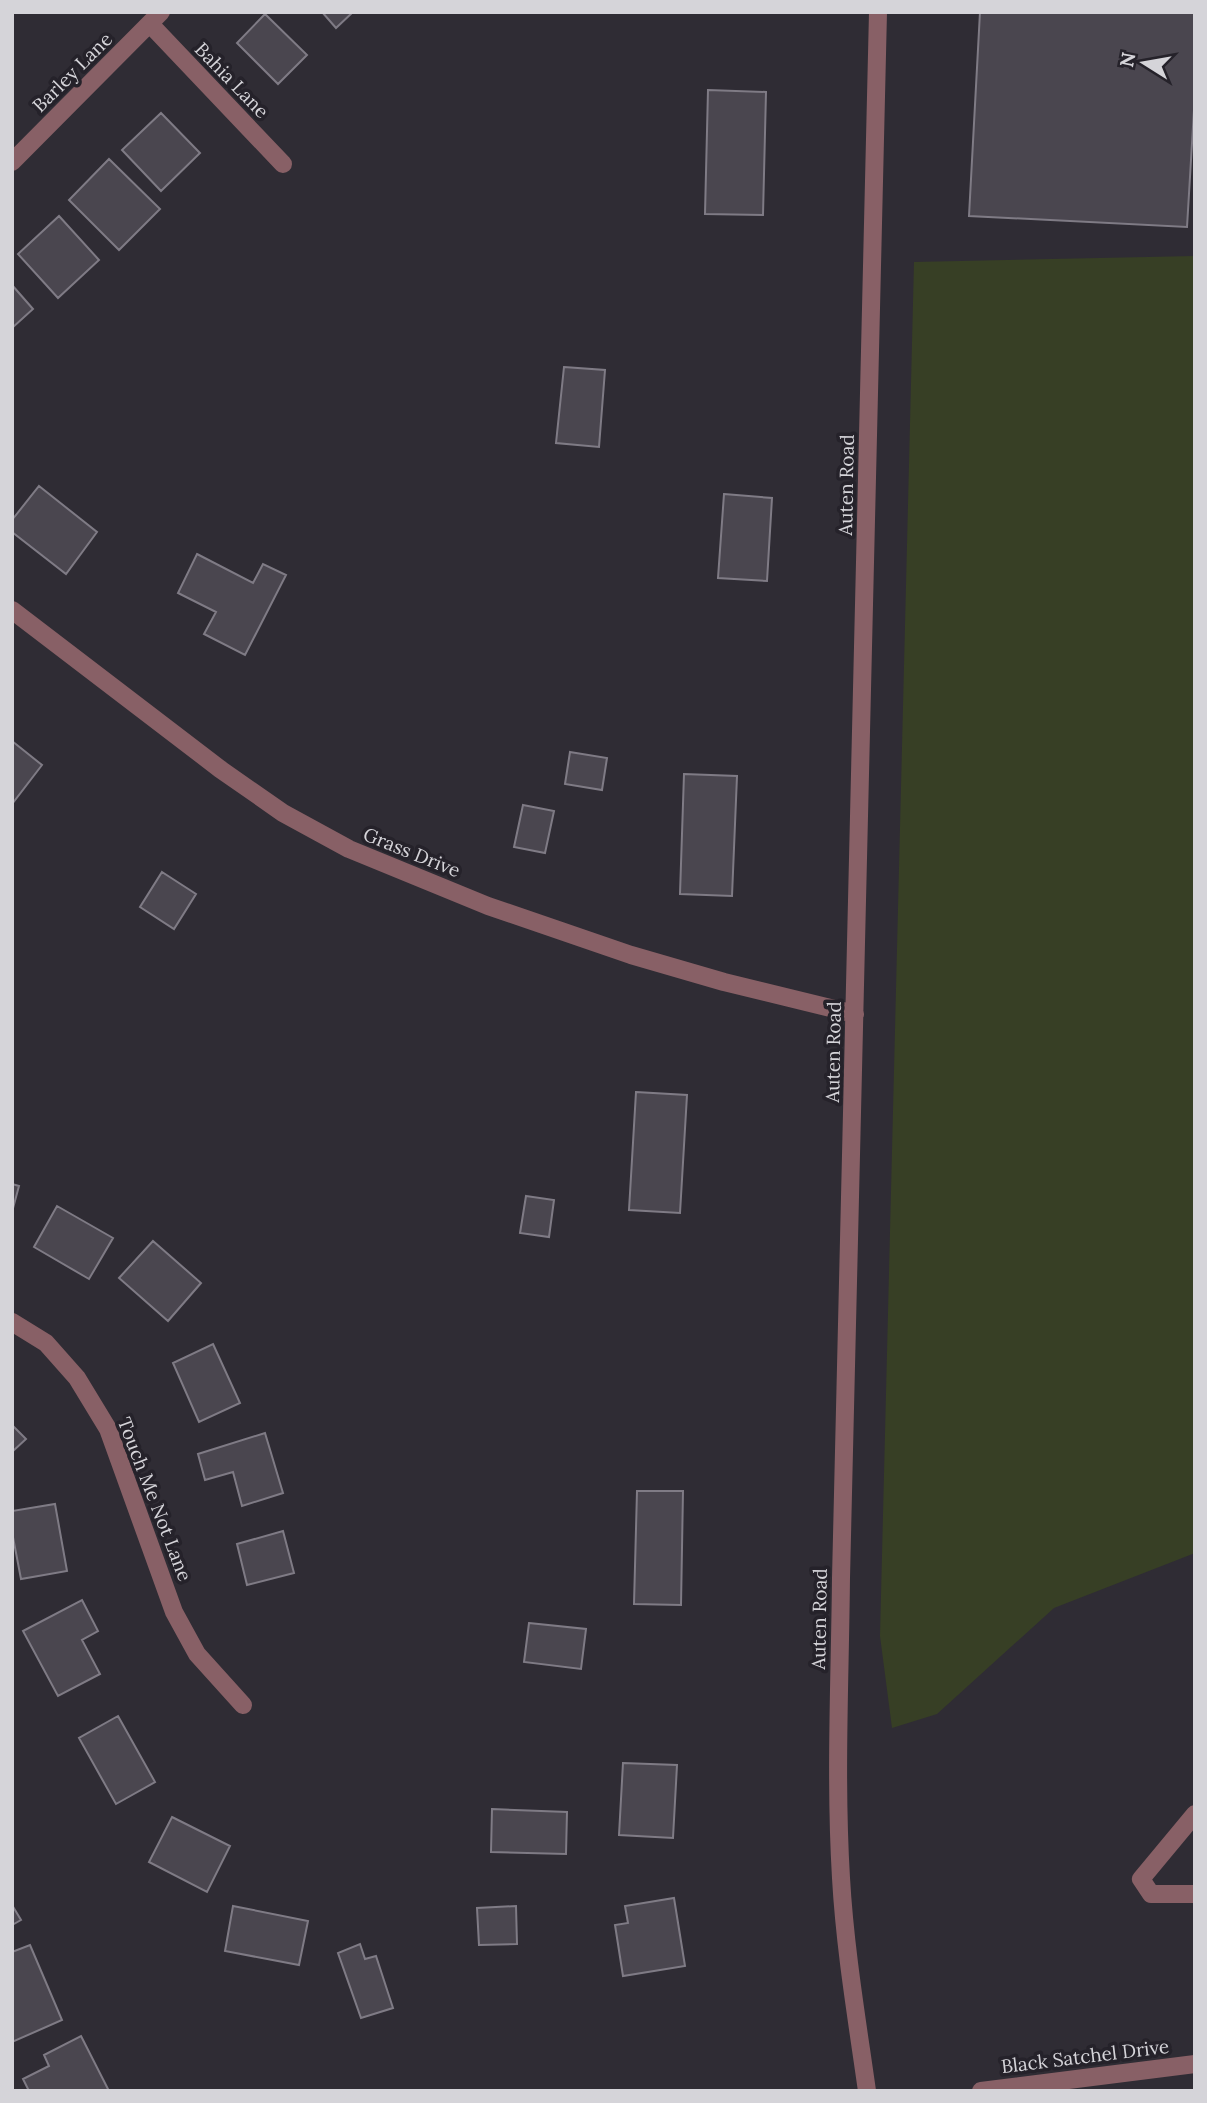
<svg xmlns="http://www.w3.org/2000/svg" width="1207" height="2103" font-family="Lora,serif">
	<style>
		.green { fill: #373f25 }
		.building { fill: #4a464f; stroke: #7f7b85; stroke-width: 2 }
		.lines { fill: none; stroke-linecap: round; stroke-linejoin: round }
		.minor { stroke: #886066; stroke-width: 18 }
		.labels { text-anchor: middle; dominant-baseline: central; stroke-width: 7; stroke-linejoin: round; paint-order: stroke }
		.street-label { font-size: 19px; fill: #d5d4d9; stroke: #25222a }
	</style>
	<rect width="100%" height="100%" fill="#2f2c34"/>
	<path class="green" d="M1195,256v1297l-141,55 -117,106 -45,14 -12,-92 34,-1374z"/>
	<path class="building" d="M322,12h31l-17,16z
		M980,12h215v81l-8,134 -218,-11z
		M265,14l42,41 -29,29 -41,-41z
		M708,90l58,2 -3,123 -58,-1z
		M161,113l39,40 -39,38 -39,-41z
		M109,159l51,50 -41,41 -50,-50z
		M59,216l40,44 -41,38 -40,-44z
		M12,285l21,24 -21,19z
		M564,367l41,3 -6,77 -43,-4z
		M39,486l58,46 -31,42 -54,-42v-12z
		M724,494l48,4 -5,83 -49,-3z
		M197,554l56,29 10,-19 23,11 -41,80 -41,-21 12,-22 -38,-19z
		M12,741l30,24 -30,39z
		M570,752l37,6 -5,32 -37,-6z
		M684,774l53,2 -5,120 -52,-2z
		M523,805l31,6 -9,42 -31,-6z
		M162,872l34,22 -22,35 -34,-22z
		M636,1092l51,3 -7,118 -51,-3z
		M12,1184l7,2 -7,26z
		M526,1196l28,4 -5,37 -29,-4z
		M57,1206l56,32 -24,41 -55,-32z
		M153,1241l48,42 -33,38 -49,-43z
		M213,1344l27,59 -41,19 -26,-59z
		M12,1425l14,14 -14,13z
		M265,1433l18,60 -41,13 -9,-34 -28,8 -7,-26z
		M637,1491h46l-2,114 -47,-1z
		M55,1504l12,67 -46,8 -9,-47v-21z
		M283,1531l11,42 -47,12 -10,-41z
		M82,1600l16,31 -16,9 18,34 -42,22 -35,-65z
		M529,1623l57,6 -5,40 -57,-7z
		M118,1716l37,66 -39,22 -37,-66z
		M623,1763l54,2 -4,73 -54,-3z
		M492,1809l75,3 -1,42 -75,-2z
		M172,1817l58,29 -23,46 -58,-30z
		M674,1898l11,68 -62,10 -8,-51 13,-2 -3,-17z
		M12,1905l9,15 -9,5z
		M233,1906l75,15 -9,44 -74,-14z
		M516,1906l1,38 -38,1 -2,-37z
		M360,1944l5,15 11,-3 17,52 -32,10 -23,-65z
		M30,1945l32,75 -50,22v-90z
		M81,2036l28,55h-80l-6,-12 26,-13 -5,-11z"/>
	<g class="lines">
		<path class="minor" d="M150,24l133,140
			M12,162l149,-150
			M12,610l208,159 63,44 66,36 139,57 143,49 93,27 131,32
			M12,1322l34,21 31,35 31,51 66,183 23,42 46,51
			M1195,1814l-54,65 10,15h44
			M867,2091c-10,-71 -22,-142 -26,-213 -6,-100 -1,-200 0,-300l37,-1566
			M981,2091l214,-27"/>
	</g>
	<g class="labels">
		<g class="street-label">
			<text transform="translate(72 72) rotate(-45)">Barley Lane</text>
			<text transform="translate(232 80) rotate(46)">Bahia Lane</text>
			<text transform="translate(846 485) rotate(-89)">Auten Road</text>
			<text transform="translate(412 852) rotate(22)">Grass Drive</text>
			<text transform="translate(833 1052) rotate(-89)">Auten Road</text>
			<text transform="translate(155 1499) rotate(69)">Touch Me Not Lane</text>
			<text transform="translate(819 1619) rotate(-89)">Auten Road</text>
			<text transform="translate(1085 2056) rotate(-7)">Black Satchel Drive</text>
		</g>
	</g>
	<rect width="1207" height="2103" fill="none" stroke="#d5d4d9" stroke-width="28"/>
	<g transform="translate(1144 63) rotate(281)" stroke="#25222a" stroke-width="5" paint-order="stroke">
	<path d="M0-5L12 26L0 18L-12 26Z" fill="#d5d4d9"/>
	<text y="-10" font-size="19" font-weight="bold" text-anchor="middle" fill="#d5d4d9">N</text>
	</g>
</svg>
